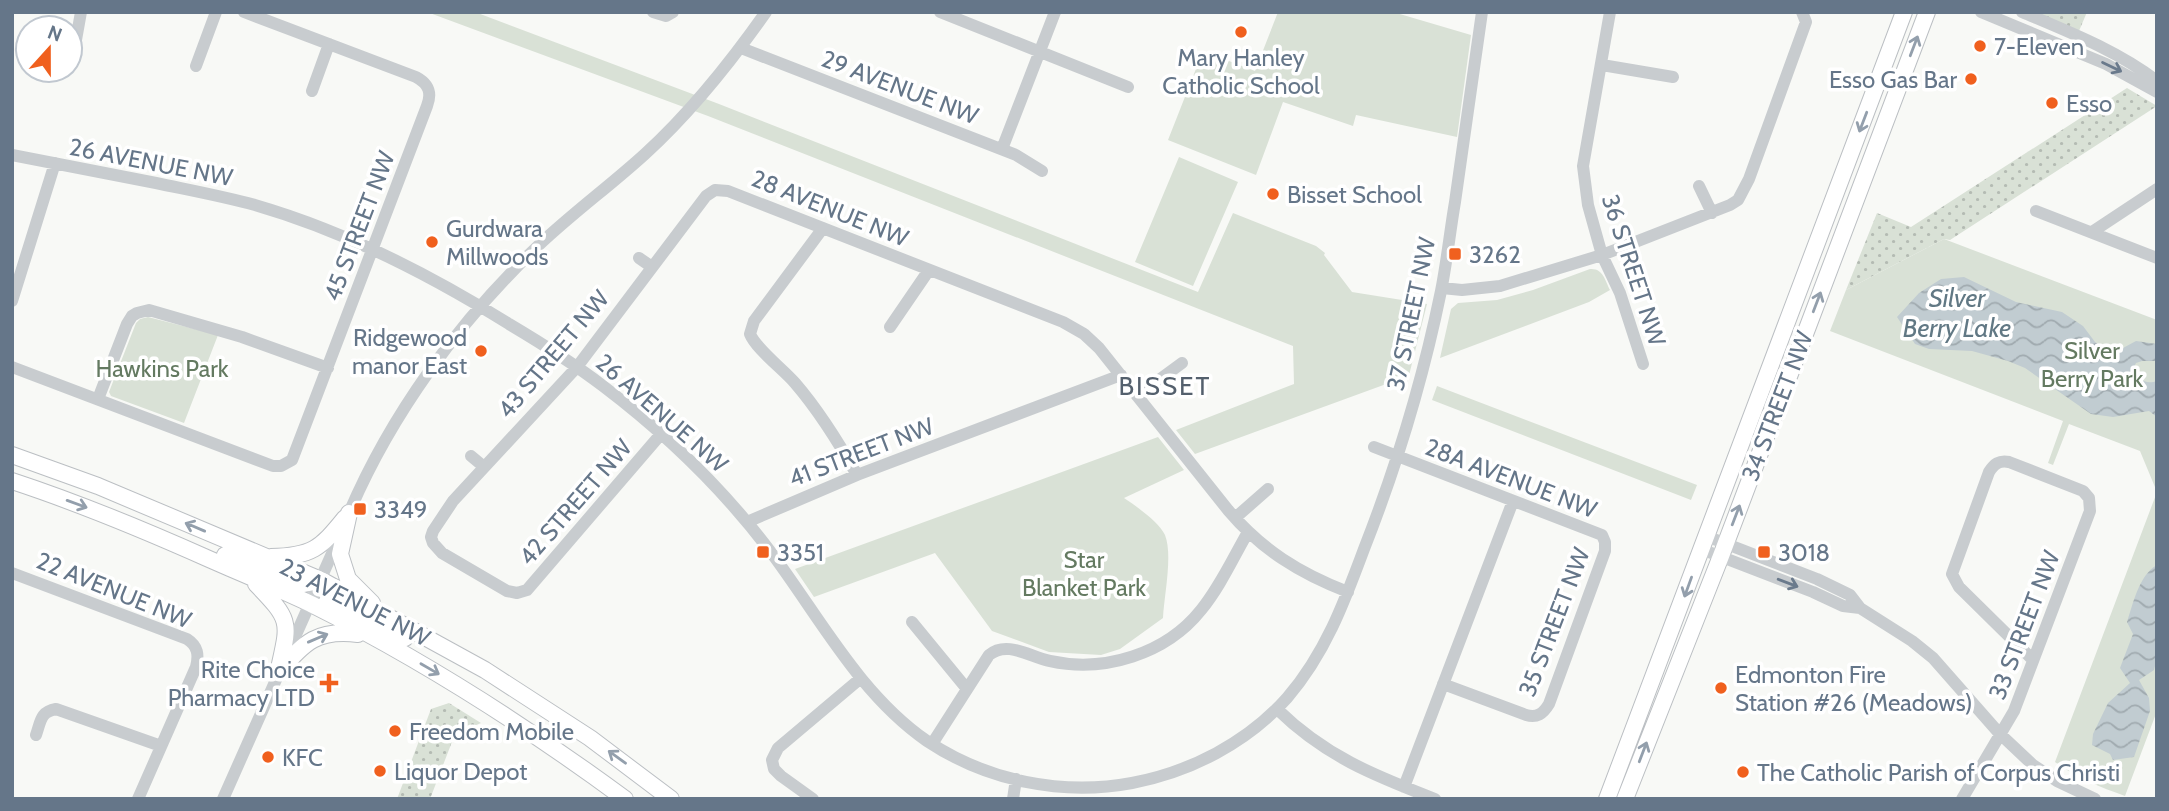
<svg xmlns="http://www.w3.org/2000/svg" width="2169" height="811" font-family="Cabin,sans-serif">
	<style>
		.grass { fill: url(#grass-dots) }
		.green { fill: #d9e1d6 }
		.water { fill: url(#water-waves) }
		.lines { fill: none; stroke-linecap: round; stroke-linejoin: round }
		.major-casing { stroke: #bbbfc3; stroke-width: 18 }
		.minor { stroke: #c8cccf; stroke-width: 12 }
		.major { stroke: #fff; stroke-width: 16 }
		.oneway { stroke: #939fac }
		.oneway2 { stroke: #6a7a8c }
		.poi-dot { fill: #f0601e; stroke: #fff; stroke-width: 2.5 }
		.labels { text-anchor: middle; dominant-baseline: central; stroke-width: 7; stroke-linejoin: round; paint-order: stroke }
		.poi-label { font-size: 24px; fill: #657689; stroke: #fff; text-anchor: start }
		.street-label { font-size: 24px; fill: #657689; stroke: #fff }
		.park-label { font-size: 24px; fill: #647a61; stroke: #fff }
		.water-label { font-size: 26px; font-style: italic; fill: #617884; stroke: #fff }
		.neighbourhood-label { font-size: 26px; letter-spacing: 2px; fill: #54606d; stroke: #fff }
	</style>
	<defs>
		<pattern id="grass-dots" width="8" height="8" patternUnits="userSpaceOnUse" patternTransform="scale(1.75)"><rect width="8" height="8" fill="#d9e1d6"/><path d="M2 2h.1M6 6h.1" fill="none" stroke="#b4bbb3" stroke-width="1.8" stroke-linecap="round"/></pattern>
		<pattern id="water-waves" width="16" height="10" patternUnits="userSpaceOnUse" patternTransform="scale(1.75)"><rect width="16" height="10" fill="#c1ccd1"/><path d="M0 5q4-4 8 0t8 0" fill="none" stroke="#a0aaaf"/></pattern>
	</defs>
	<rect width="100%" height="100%" fill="#f8f9f6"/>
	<path class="grass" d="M2035,12h52l-8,19z
		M2127,88l30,18 -207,134 -6,-1 -98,51 31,-77 34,14z
		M449,703l32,20 -26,11 -25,65h-33l34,-90z"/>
	<path class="green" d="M427,12h48l244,92 479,188 35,-79 83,33 9,7 -1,2 28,37 75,12 -22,87 -16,-8 -194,71 -19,-24 118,-46 -1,-38 -585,-230z
		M1278,12h115l78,23 -14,102 -101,-22 -3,11 -70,-24 -27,73 -88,-35 35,-89 52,20z
		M1179,157l59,25 -45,104 -58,-24z
		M1944,239l213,81v391l-32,85c-25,-9 -48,-18 -70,-34l102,-270 -17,-41 -71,-27 -16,41 -5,-2 15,-42 -233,-90 16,-41z
		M1590,269c13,-1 15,11 20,21l-21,12 -149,56 11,-49 7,-6 39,-3 36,-10z
		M148,317l70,18 -34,88 -73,-27 -2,-4 27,-69 4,-4z
		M1437,386l260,99 -6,15 -259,-100z
		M1158,437l26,33 -60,28c12,8 35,24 41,37 8,20 -1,61 -2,83l-43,31 -19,6 -52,-3 -57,-21 -57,-78 -121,44 -19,-28z"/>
	<path class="water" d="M1964,277l52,25 46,10 21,14 12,16 9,7 19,-1 13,-7 21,3v17h-15l-6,2 -3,6c5,10 12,16 24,12v36l-8,-6 -36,6 -22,-3 -66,-46 -17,-7 -36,-10 -43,-2 -14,-5 -18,-27 22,-24 22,-14z
		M2157,565v93l-3,12 -15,10 10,18 1,13 -16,46 -21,3 -3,-6 -18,-9 1,-11 15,-31 22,-20 -10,-15 13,-34 -6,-12c6,-18 12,-47 30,-57z"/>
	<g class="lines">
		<g class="major-casing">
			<path id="major" d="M12,455l86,31 223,94 164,90 105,68 81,61
				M12,481c67,22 132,49 197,78 34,15 68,29 102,45 110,55 215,122 314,195
				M349,513l-9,41 8,25 24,24
				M225,555l70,28 9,1 15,-3
				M271,557c41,-1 49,-8 74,-39
				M256,584c37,38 33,38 22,89
				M326,603l79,35
				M280,671c24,-29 38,-42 78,-37
				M1607,799l297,-787
				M1625,799l96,-243 206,-544"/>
		</g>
		<path class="minor" d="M653,12l13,4 7,-4
			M940,12l188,75
			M1610,12l-27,154 5,39 14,50 18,38 23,71
			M1981,12l125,52 51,28
			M2022,12c47,20 94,38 135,69
			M76,40l5,-28
			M741,48l275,107 26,16
			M1602,65l71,12
			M196,66l20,-54
			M312,91l17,-47
			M1002,149l53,-137
			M12,155c48,9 96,19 144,28 33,7 66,13 99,22 90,26 174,69 254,119 32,19 64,39 94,62 62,47 120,103 167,165 49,65 89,143 157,190 60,40 135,55 205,42 58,-11 115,-40 155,-85 38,-44 57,-95 77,-149 33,-84 59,-170 77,-258 6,-30 9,-60 14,-89 9,-63 18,-127 27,-190
			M1699,186l13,27
			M2036,211l121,47
			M823,228l-69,93 -4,13c6,15 33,35 45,49 25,29 44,60 62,92
			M2092,232l65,-43
			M639,258l13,9
			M1442,288l20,2 38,-4 102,-31 128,-50 8,-5 11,-21 57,-157 -4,-10
			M12,301l43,-138
			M890,327l39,-57
			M12,367l261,99h8l11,-6 135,-354c5,-13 2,-22 -11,-29l-172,-65
			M1137,396l45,-33
			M98,399l29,-75 5,-8 5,-3 12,-3 93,27 86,31
			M661,434l-134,156 -10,3 -10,-2 -65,-38 -9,-10 -2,-6 2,-6 20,-30 124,-134 129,-171 9,-6 13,1 335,131 21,12 15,14 129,162c34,40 71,63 120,82
			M1374,447l228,88 3,7v9l-56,153c-6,10 -12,14 -23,11l-83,-31
			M471,456l12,10
			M1235,518l33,-29
			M346,520c43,-104 113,-199 194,-276 34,-32 71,-59 105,-90 46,-42 85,-91 121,-142
			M747,522l110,-47 264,-100
			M1706,536l111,43 33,16 10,13 52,33 21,17 66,75 34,32 24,16 38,18
			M1701,549l112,43 30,14 17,2
			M12,573l175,66c11,7 12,16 9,28l-58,132
			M912,622l55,67
			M1277,709c48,47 96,66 158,90
			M36,735c5,-14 4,-23 20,-26l105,37
			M932,744l57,-89c18,-15 41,2 61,6 54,12 116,-7 151,-51 19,-23 32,-52 47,-78
			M1404,787l109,-286
			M223,799l115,-259
			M813,799l-32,-23 -7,-7 -2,-9 6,-12 83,-70
			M1013,799l3,-20
			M1962,799l52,-88 76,-200 -1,-13 -6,-7 -74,-29c-10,-2 -15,2 -20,10l-37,102 7,13 74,73"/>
		<use href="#major" class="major"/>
	</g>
	<defs><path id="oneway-shaft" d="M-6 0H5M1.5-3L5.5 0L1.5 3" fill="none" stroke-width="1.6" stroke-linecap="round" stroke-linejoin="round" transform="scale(1.75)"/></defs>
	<g class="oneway">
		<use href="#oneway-shaft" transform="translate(1914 46) rotate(-69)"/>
		<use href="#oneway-shaft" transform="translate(1863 122) rotate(111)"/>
		<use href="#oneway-shaft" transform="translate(1817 302) rotate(-69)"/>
		<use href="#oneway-shaft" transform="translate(77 504) rotate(20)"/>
		<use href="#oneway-shaft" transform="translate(1736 515) rotate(-69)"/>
		<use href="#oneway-shaft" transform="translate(195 527) rotate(-157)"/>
		<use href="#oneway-shaft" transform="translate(1688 587) rotate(110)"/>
		<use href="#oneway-shaft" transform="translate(318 638) rotate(-23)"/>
		<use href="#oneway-shaft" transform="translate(430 669) rotate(30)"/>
		<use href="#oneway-shaft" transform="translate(1643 752) rotate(-69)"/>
		<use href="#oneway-shaft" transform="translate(617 757) rotate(-144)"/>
	</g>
	<g class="oneway2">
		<use href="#oneway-shaft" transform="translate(2112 67) rotate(26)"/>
		<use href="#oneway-shaft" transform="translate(1788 583) rotate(21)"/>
	</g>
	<g class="poi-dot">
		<circle cx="1241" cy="32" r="7"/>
		<circle cx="1980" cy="46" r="7"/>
		<circle cx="1971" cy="79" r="7"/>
		<circle cx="2052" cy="103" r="7"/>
		<circle cx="1273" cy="194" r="7"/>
		<circle cx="432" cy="242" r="7"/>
		<rect x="1448" y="247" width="14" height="14" rx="3.5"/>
		<circle cx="481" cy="351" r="7"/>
		<rect x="353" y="502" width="14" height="14" rx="3.5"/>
		<rect x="756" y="545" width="14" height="14" rx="3.5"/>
		<rect x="1757" y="545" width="14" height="14" rx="3.5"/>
		<path d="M325.5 672.5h7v7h7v7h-7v7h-7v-7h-7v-7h7z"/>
		<circle cx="1721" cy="688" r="7"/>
		<circle cx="395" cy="731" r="7"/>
		<circle cx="268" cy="757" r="7"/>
		<circle cx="380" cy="771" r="7"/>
		<circle cx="1743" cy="772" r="7"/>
	</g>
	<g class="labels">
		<g class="poi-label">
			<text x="1994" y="46">7-Eleven</text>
			<text x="1241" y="57" text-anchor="middle">Mary Hanley<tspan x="1241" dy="28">Catholic School</tspan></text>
			<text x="1957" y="79" text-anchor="end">Esso Gas Bar</text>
			<text x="2066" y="103">Esso</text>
			<text x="1287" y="194">Bisset School</text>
			<text x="446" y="228">Gurdwara<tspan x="446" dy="28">Millwoods</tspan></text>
			<text x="1469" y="254">3262</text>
			<text x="467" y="337" text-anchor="end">Ridgewood<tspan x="467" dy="28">manor East</tspan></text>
			<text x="374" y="509">3349</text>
			<text x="777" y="552">3351</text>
			<text x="1778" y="552">3018</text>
			<text x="315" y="669" text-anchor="end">Rite Choice<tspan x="315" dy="28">Pharmacy LTD</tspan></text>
			<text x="1735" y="674">Edmonton Fire<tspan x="1735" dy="28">Station #26 (Meadows)</tspan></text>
			<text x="409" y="731">Freedom Mobile</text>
			<text x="282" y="757">KFC</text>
			<text x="394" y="771">Liquor Depot</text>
			<text x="1757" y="772">The Catholic Parish of Corpus Christi</text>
		</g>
		<g class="street-label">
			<text transform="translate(900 87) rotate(21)">29 AVENUE NW</text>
			<text transform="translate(151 162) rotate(11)">26 AVENUE NW</text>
			<text transform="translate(830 208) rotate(22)">28 AVENUE NW</text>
			<text transform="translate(359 226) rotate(-69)">45 STREET NW</text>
			<text transform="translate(1634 270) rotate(72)">36 STREET NW</text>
			<text transform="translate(1411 314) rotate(-78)">37 STREET NW</text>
			<text transform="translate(553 354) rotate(-50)">43 STREET NW</text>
			<text transform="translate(1777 406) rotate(-69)">34 STREET NW</text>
			<text transform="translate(662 413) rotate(41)">26 AVENUE NW</text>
			<text transform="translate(861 452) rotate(-21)">41 STREET NW</text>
			<text transform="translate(1511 478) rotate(21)">28A AVENUE NW</text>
			<text transform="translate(575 502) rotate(-49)">42 STREET NW</text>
			<text transform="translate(114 590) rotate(22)">22 AVENUE NW</text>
			<text transform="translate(355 602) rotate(27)">23 AVENUE NW</text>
			<text transform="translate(1554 622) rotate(-69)">35 STREET NW</text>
			<text transform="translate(2024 625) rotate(-69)">33 STREET NW</text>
		</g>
		<g class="park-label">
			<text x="2092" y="350">Silver<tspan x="2092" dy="28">Berry Park</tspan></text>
			<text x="162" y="368">Hawkins Park</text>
			<text x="1084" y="559">Star<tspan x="1084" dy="28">Blanket Park</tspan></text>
		</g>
		<g class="water-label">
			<text x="1957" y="298">Silver<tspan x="1957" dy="30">Berry Lake</tspan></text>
		</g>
		<g class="neighbourhood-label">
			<text x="1165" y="386">BISSET</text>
		</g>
	</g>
	<rect width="2169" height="811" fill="none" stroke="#657689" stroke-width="28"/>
	<g transform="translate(49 49) rotate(21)"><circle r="33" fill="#ffffff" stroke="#c1c8d0" stroke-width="2"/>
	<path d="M0-5L12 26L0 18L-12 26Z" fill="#f0601e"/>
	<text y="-10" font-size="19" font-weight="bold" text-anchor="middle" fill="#657689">N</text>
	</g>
</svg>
